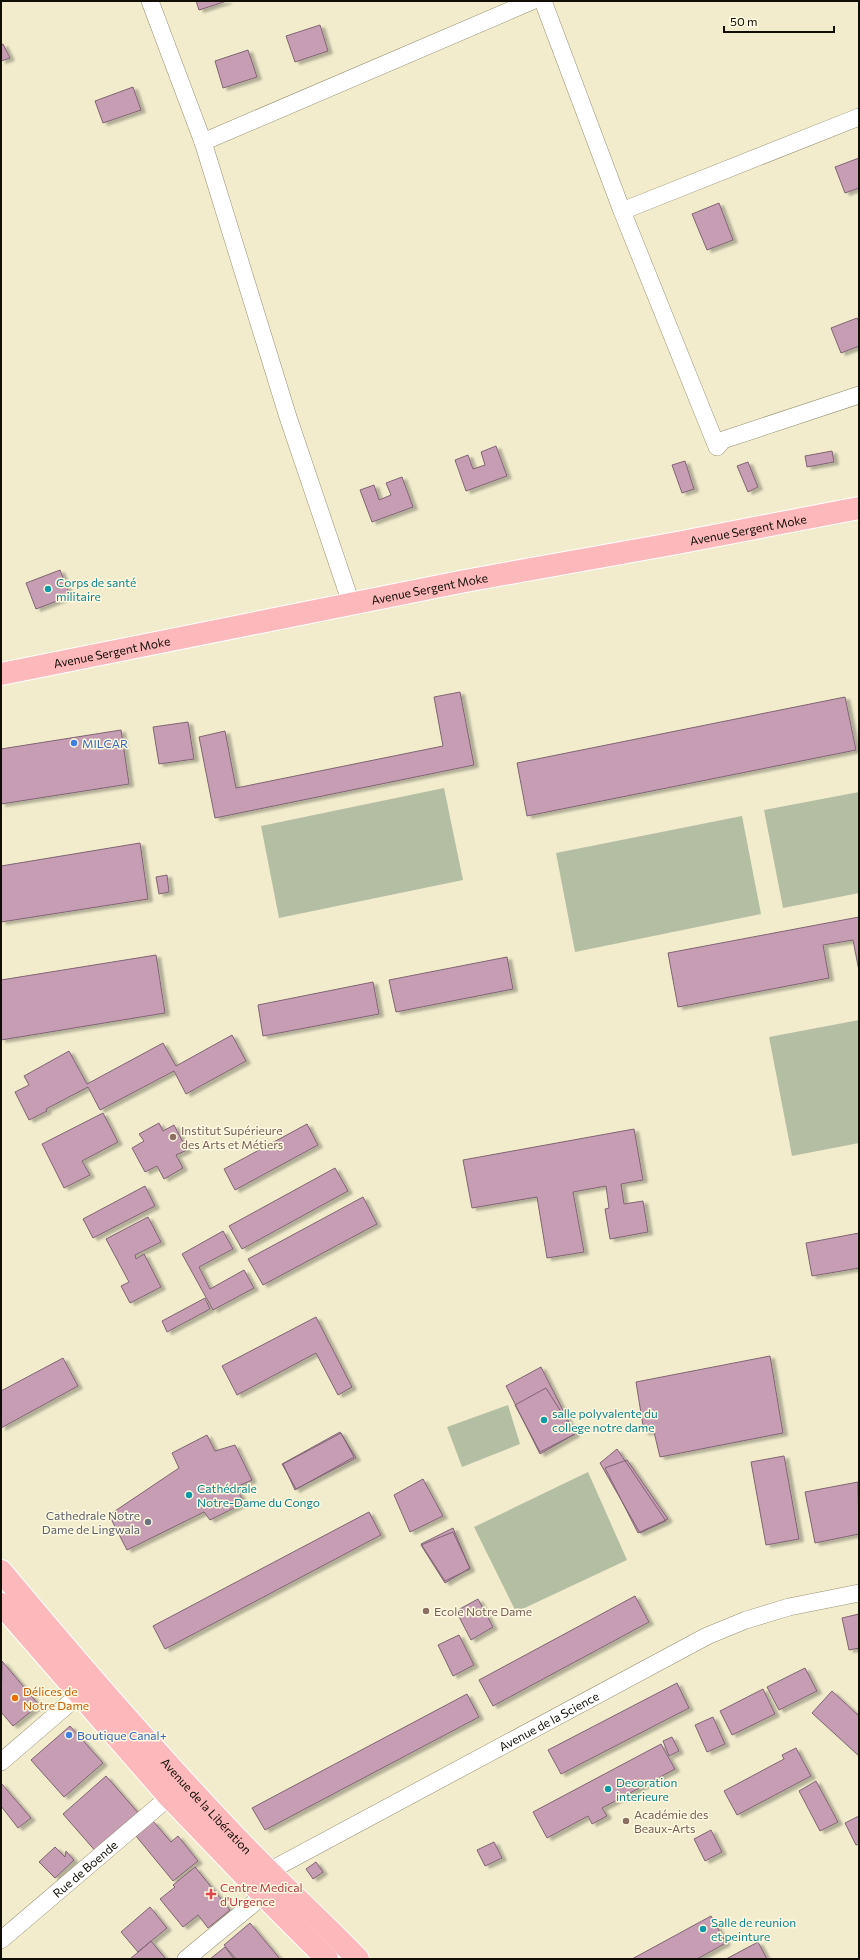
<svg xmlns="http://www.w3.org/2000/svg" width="860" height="1960" font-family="Commissioner,sans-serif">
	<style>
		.green { fill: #b4bea3 }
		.building { fill: #c69db3; stroke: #806473; filter: url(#shadow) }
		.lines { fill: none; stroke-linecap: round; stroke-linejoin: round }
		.minor-casing { stroke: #959073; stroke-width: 18 }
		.major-casing { stroke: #fff; stroke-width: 24 }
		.minor { stroke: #fff; stroke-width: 17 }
		.major { stroke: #fdb8bc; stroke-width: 22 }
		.culture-dot { fill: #0f9aa8; stroke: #fef9e0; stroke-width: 1.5 }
		.shop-dot { fill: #3f7fe0; stroke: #fef9e0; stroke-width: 1.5 }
		.education-dot { fill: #8d6e63; stroke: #fef9e0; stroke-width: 1.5 }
		.worship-dot { fill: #6b7280; stroke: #fef9e0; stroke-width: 1.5 }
		.food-dot { fill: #e8710a; stroke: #fef9e0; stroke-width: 1.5 }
		.health-dot { fill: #e0444e; stroke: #fef9e0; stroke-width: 1.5 }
		.labels { text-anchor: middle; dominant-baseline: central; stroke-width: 3; stroke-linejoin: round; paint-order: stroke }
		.street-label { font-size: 12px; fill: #0f0d04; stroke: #fef9e0 }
		.culture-label { font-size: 12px; fill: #0d838f; stroke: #fef9e0; text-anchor: start }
		.shop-label { font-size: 12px; fill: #366cbe; stroke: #fef9e0; text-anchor: start }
		.education-label { font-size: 12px; fill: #785e54; stroke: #fef9e0; text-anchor: start }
		.worship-label { font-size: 12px; fill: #5b616d; stroke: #fef9e0; text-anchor: end }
		.food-label { font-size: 12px; fill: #c56008; stroke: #fef9e0; text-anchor: start }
		.health-label { font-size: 12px; fill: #be3a42; stroke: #fef9e0; text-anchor: start }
	</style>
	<defs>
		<filter id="shadow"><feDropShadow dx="4.5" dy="2.5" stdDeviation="1" flood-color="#0004"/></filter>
	</defs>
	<rect width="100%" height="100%" fill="#f2eccd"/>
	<path class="green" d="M444,788l19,92 -184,38 -18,-92z
		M859,792v101l-76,15 -19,-98z
		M742,816l19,98 -186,38 -19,-99z
		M859,1020v123l-67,13 -23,-119z
		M508,1405l12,39 -58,23 -15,-40z
		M588,1472l39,88 -111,52 -42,-85z"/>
	<path class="building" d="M196,1h31l-28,9z
		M320,25l8,26 -33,11 -9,-26z
		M3,44l7,14 -9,3v-16z
		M248,50l9,27 -34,11 -8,-27z
		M133,87l8,23 -38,13 -8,-22z
		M859,158v30l-14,5 -10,-26z
		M719,203l14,37 -26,10 -15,-36z
		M857,318l2,4v24l-18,7 -10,-25z
		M496,446l11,30 -41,15 -11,-31 13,-5 5,14 12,-4 -4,-13z
		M832,451l2,11 -27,5 -2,-11z
		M685,461l9,28 -12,4 -10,-28z
		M748,462l10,25 -10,5 -11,-26z
		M402,477l11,30 -41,15 -12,-32 14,-5 5,15 12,-5 -5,-12z
		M60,570l10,26 -34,13 -10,-26z
		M460,692l14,73 -259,53 -16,-81 26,-6 11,57 207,-42 -9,-49z
		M845,697l11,53 -329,66 -10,-53z
		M188,722l6,37 -35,5 -6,-37z
		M121,730l8,54 -128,20v-55z
		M140,843l8,56 -147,23v-56z
		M167,875l2,17 -10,2 -3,-17z
		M859,917v54l-6,-31 -30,5 6,33 -151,29 -10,-54z
		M156,955l9,58 -164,27v-60z
		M507,957l6,32 -117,23 -7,-32z
		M373,982l6,32 -116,22 -5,-31z
		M232,1035l14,26 -60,33 -12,-23 -74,39 -12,-23 -42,22 1,2 -18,9 -14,-28 14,-7 -5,-9 45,-25 18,33 76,-41 13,23z
		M103,1113l15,29 -36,19 8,14 -26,13 -22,-44z
		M159,1123l4,8 11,-6 13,25 -11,5 7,13 -19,11 -7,-13 -12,6 -13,-24 12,-7 -5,-7z
		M307,1124l11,21 -83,45 -11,-21z
		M634,1129l9,51 -22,4 3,20 19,-3 5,31 -38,7 -5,-30 4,-1 -3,-22 -33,6 11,60 -37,6 -10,-61 -65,11 -9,-48z
		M335,1168l13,23 -106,58 -13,-23z
		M145,1186l10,20 -62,32 -10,-19z
		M363,1197l14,27 -114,61 -15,-26z
		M148,1217l13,25 -26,13 1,4 8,-5 17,33 -31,16 -9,-17 8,-4 -23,-43z
		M223,1231l10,18 -34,18 11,22 34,-19 10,18 -41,22 -31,-56z
		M859,1233v35l-47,8 -6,-33z
		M205,1298l5,11 -43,23 -5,-11z
		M316,1317l36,70 -14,8 -22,-42 -79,42 -15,-29z
		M770,1356l13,77 -123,24 -6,-25h-10l-8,-50z
		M63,1358l15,28 -77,42v-37z
		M541,1367l34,67 -35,20 -34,-68z
		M546,1388l29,46 -35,18 -25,-47z
		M340,1432l16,26 -60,31 -14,-25z
		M341,1433l13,24 -59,33 -12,-26z
		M207,1435l8,16 20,-6 17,35 -16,7 8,16 -34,17 -6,-8 -77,38 -18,-35 70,-47 -7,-15z
		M617,1449l49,72 -26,12 -40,-70z
		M784,1456l15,83 -33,6 -15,-83z
		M627,1460l41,59 -30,14 -33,-65z
		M423,1479l20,37 -33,16 -16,-37z
		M858,1482l1,52 -44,9 -10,-51z
		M369,1512l12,23 -216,114 -12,-23z
		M453,1528l17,41 -25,12 -24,-37z
		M453,1532l17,36 -25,15 -24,-38z
		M635,1596l14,26 -156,84 -14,-26z
		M478,1599l15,28 -22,13 -15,-29z
		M859,1614v34l-10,2 -7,-32z
		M459,1635l15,30 -21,11 -15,-31z
		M2,1661l37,44 -26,21 -12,-14z
		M805,1668l12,23 -38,19 -12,-23z
		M677,1683l12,25 -128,66 -13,-24z
		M763,1689l12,25 -43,21 -12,-24z
		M832,1691l27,25v40l-47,-43z
		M467,1694l12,23 -214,113 -13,-22z
		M713,1717l12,27 -18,8 -12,-27z
		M70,1726l33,37 -39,34 -33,-37z
		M672,1737l7,14 -10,5 -6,-15z
		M661,1744l14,25 -73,39 5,8 -15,8 -4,-8 -41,22 -14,-26z
		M796,1748l15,28 -74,39 -13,-24 60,-32 -2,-4z
		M106,1776l35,40 -43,38 -35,-40z
		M816,1781l22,41 -18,9 -21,-40z
		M1,1783l30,35 -13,10 -17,-22z
		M859,1816v28l-3,1 -11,-22z
		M153,1821l18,21 7,-6 20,25 -25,20 -37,-45z
		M711,1830l11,22 -17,9 -11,-22z
		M494,1842l8,16 -17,8 -8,-16z
		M55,1847l10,10 1,-6 8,9 -19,18 -16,-16z
		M316,1862l7,10 -10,7 -7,-10z
		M195,1867l35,43 -22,18 -10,-13 -15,12 -23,-28 15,-12 -2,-2z
		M150,1907l17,21 -29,24 -17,-20z
		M711,1916l15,27 -29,16h-65z
		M250,1923l30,36h-44l-12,-14z
		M151,1941l14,17 -2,1h-33z
		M758,1942l9,17h-41z
		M225,1947l9,12h-24z"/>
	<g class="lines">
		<g class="minor-casing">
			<g id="minor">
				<path d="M150,1l53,141 85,275 63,186"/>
				<path d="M543,1l79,210 95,236 6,-7 136,-45"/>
				<path d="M203,142l329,-141"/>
				<path d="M622,211l237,-94"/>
				<path d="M1,1762l79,-68"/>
				<path id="s1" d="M258,1877l449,-241 39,-16 43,-13 70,-14"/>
				<path id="s2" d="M1,1940l168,-143"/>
				<path d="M186,1959l86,-71"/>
			</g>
		</g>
		<g class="major-casing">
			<g id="major">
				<path id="s3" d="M1,674l464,-93 212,-38 182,-35"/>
				<path id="s4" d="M1,1571c80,96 163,192 250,282 35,36 72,70 107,106"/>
				<path d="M1,1604l168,193 94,98 64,64"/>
			</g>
		</g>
		<use href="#minor" class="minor"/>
		<use href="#major" class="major"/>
	</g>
	<g class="culture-dot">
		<circle cx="48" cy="589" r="4"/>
		<circle cx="544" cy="1420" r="4"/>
		<circle cx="189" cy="1495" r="4"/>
		<circle cx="608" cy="1789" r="4"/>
		<circle cx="703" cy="1929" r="4"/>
	</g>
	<g class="shop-dot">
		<circle cx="74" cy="743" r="4"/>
		<circle cx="69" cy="1735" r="4"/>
	</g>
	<g class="education-dot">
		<circle cx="173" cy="1137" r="4"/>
		<circle cx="426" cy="1611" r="4"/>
		<circle cx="626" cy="1821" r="4"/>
	</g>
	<circle class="worship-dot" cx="148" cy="1522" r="4"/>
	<circle class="food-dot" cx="15" cy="1698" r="4"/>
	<path class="health-dot" d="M209 1888h4v4h4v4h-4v4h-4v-4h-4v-4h4z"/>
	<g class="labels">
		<g class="street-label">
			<text stroke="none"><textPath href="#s3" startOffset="761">Avenue Sergent Moke</textPath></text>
			<text stroke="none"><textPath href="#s3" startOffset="437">Avenue Sergent Moke</textPath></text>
			<text stroke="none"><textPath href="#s3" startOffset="113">Avenue Sergent Moke</textPath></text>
			<text stroke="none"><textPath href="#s1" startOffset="330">Avenue de la Science</textPath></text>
			<text stroke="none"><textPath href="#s4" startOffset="312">Avenue de la Libération</textPath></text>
			<text stroke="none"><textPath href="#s2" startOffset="110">Rue de Boende</textPath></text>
		</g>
		<g class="culture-label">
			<text x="56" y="582">Corps de santé<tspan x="56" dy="14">militaire</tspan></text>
			<text x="552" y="1413">salle polyvalente du<tspan x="552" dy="14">college notre dame</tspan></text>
			<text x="197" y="1488">Cathédrale<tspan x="197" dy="14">Notre-Dame du Congo</tspan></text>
			<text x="616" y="1782">Decoration<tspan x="616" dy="14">interieure</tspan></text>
			<text x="711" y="1922">Salle de reunion<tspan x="711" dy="14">et peinture</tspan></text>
		</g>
		<g class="shop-label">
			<text x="82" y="743">MILCAR</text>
			<text x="77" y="1735">Boutique Canal+</text>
		</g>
		<g class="education-label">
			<text x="181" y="1130">Institut Supérieure<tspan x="181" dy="14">des Arts et Métiers</tspan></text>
			<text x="434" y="1611">Ecole Notre Dame</text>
			<text x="634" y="1814">Académie des<tspan x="634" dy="14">Beaux-Arts</tspan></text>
		</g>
		<g class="worship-label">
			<text x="140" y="1515">Cathedrale Notre<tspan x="140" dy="14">Dame de Lingwala</tspan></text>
		</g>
		<g class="food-label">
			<text x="23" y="1691">Délices de<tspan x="23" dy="14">Notre Dame</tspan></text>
		</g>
		<g class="health-label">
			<text x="220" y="1887">Centre Medical<tspan x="220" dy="14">d'Urgence</tspan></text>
		</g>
	</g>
	<rect width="860" height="1960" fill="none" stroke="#0f0d04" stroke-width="4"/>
	<path d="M724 26v6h110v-6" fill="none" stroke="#0f0d04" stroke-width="2"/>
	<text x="730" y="26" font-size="12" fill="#0f0d04" stroke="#fef9e0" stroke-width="3" paint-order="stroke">50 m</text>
</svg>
